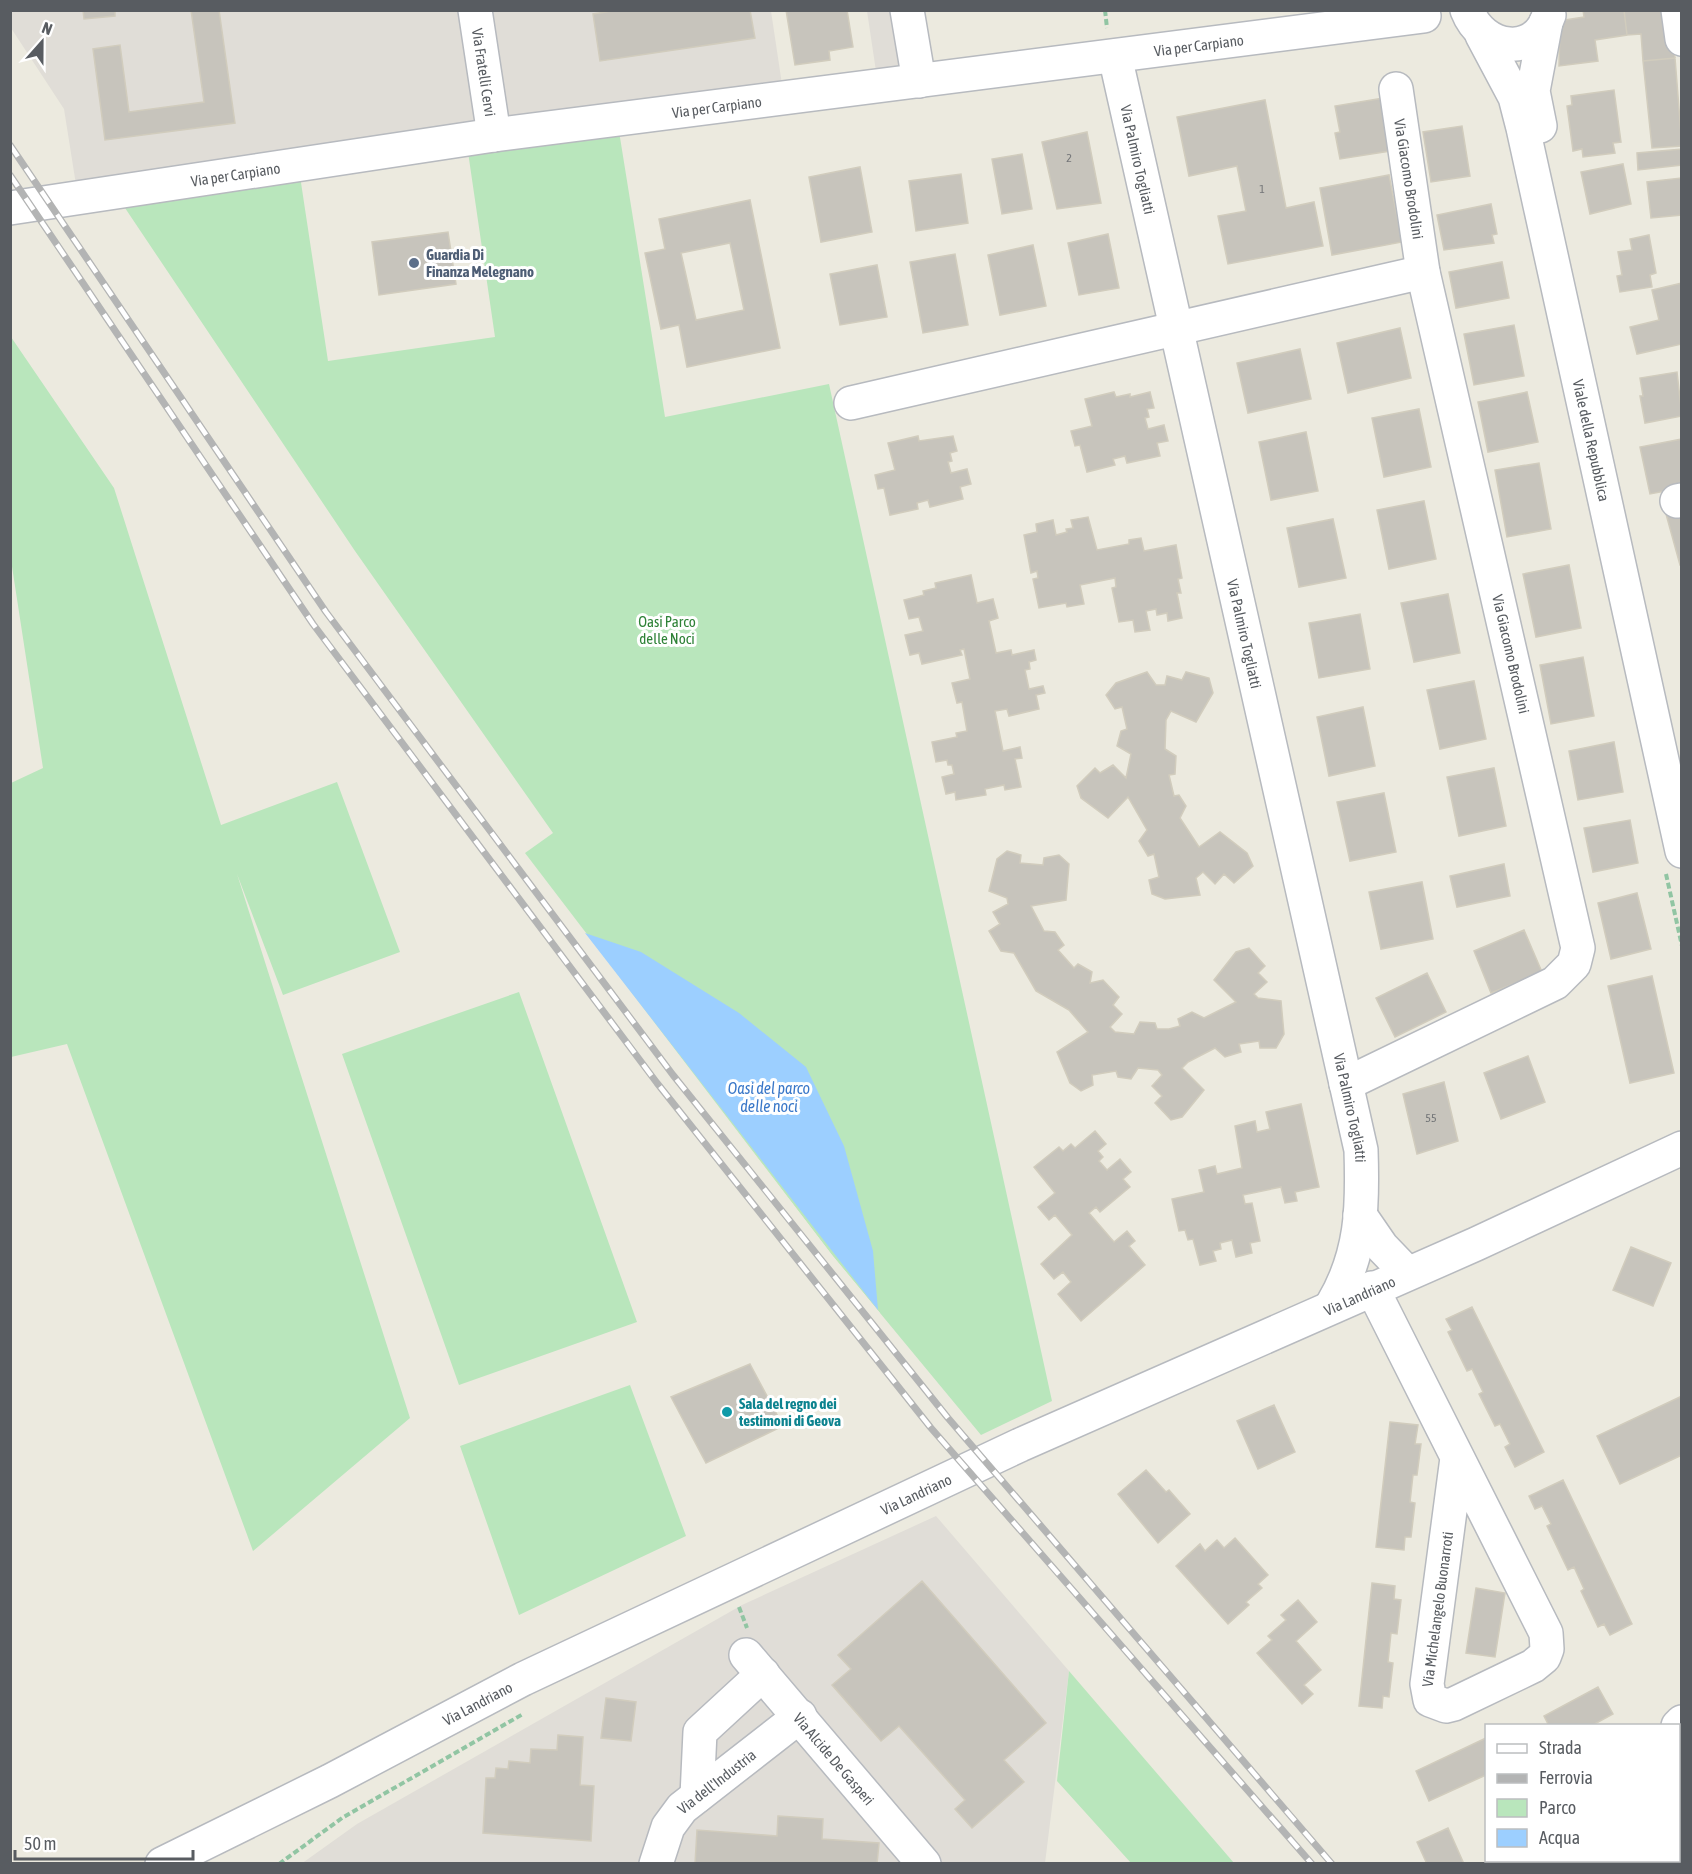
<svg xmlns="http://www.w3.org/2000/svg" width="1692" height="1874" font-family="'Asap Condensed',sans-serif">
	<style>
		.industrial { fill: #e0ddd7 }
		.green { fill: #b9e6bc }
		.water { fill: #9ccfff }
		.pier { fill: #eceadf }
		.building { fill: #c7c4bc; stroke: #d1ccbd; stroke-width: 1.5; fill-rule: evenodd }
		.lines { fill: none; stroke-linecap: round; stroke-linejoin: round }
		.minor-casing { stroke: #b7babf; stroke-width: 36 }
		.path { stroke: #91c5a3; stroke-width: 4; stroke-dasharray: 6 3; stroke-linecap: butt }
		.minor { stroke: #fff; stroke-width: 33 }
		.rail-casing { stroke: #b3b4b4; stroke-width: 7 }
		.rail { stroke: #fff; stroke-width: 4.5; stroke-dasharray: 14; stroke-linecap: butt }
		.service-dot { fill: #5c6f8a; stroke: #fff; stroke-width: 2 }
		.culture-dot { fill: #0f9aa8; stroke: #fff; stroke-width: 2 }
		.labels { text-anchor: middle; dominant-baseline: central; stroke-width: 6; stroke-linejoin: round; paint-order: stroke }
		.number-label { font-size: 12px; fill: #747678 }
		.street-label { font-size: 15px; fill: #585c61; stroke: #fff }
		.service-label { font-size: 15px; font-weight: bold; fill: #4e5e75; stroke: #fff; text-anchor: start }
		.park-label { font-size: 15px; fill: #2e8237; stroke: #fff }
		.culture-label { font-size: 15px; font-weight: bold; fill: #0d838f; stroke: #fff; text-anchor: start }
		.water-label { font-size: 16px; font-style: italic; fill: #3977c8; stroke: #fff }
	</style>
	<rect width="100%" height="100%" fill="#eceadf"/>
	<path class="industrial" d="M10,11h761l12,80 -706,100 -13,-82 -53,-81z
		M867,11h47l11,62 -48,5z
		M936,1516l133,155 -24,192 -744,1 56,-40 385,-219z"/>
	<path class="green" d="M618,125l47,292 164,-33 223,1017 -71,34 -149,-180 -307,-402 28,-20 -198,-282 -232,-346 177,-29 28,185 167,-24 -27,-185z
		M11,337l103,151 107,337 116,-43 63,170 -117,43 -46,-121 173,544 -157,133 -186,-507 -56,13v-274l32,-15 -32,-208z
		M519,992l118,330 -178,63 -117,-331z
		M630,1385l56,151 -167,79 -59,-169z
		M1069,1671l165,192h-103l-74,-82z"/>
	<path class="water" d="M585,933l56,19 98,61 67,54 38,79 29,105 5,59z"/>
	<path class="pier" d="M583,931l249,324 48,58 -5,-1 -201,-258 -91,-119z"/>
	<path class="building" d="M83,10h32v6l-31,3z
		M191,10h28l16,113 -130,17 -12,-91 27,-4 9,67 75,-10z
		M619,10h131l5,28 -155,23 -7,-47z
		M786,10h61l6,37 -24,4 1,9 -35,5z
		M1583,10h41l3,25 -32,5 3,21 -39,5 1,-41 5,-5 19,-3z
		M1624,10h45l6,48 -32,3 -2,-27 -14,1z
		M1675,58l7,88 -30,2 -9,-87z
		M1614,90l7,52 -8,1 2,10 -32,4 -1,-8 -9,2 -6,-45 5,-1 -1,-9z
		M1390,97v54l-50,8 -5,-26 5,-1 -5,-26z
		M1265,100l21,108 28,-6 9,44 -95,18 -10,-48 28,-5 -9,-45 -48,10 -12,-59z
		M1462,126l8,50 -39,6 -8,-50z
		M1087,132l14,71 -44,6 -15,-67z
		M1682,149v16l-44,5 -1,-17z
		M1022,154l10,55 -30,5 -10,-55z
		M1623,164l8,40 -41,10 -9,-42z
		M860,167l12,65 -51,10 -12,-65z
		M961,174l7,49 -52,8 -7,-50z
		M1389,175l13,67 -70,13 -12,-67z
		M1681,178l1,37 -31,3 -4,-36z
		M750,200l30,148 -93,19 -8,-42 -18,4 -16,-76 20,-4 -6,-30zM730,243l14,67 -48,10 -15,-67z
		M1491,204l6,30 -5,1 2,8 -50,7 -7,-35z
		M448,232l8,52 -77,11 -7,-53z
		M1108,234l11,54 -40,7 -11,-52z
		M1649,235l7,38 -6,2 2,12 -32,5 -3,-16 5,-1 -4,-23 14,-2 -2,-11z
		M1033,245l13,61 -46,9 -12,-60z
		M955,254l13,71 -45,8 -13,-71z
		M1502,262l7,36 -53,10 -7,-36z
		M877,265l10,52 -47,8 -10,-51z
		M1682,283v61l-45,10 -7,-27 29,-7 -7,-30z
		M1514,325l10,51 -50,9 -10,-51z
		M1400,328l11,50 -63,15 -11,-50z
		M1300,349l11,50 -63,14 -11,-50z
		M1677,372l5,44 -37,7 -5,-27h3l-3,-18z
		M1114,392l2,5 14,-3v3l20,-5 4,16 -7,1 2,8 -4,1 3,11 16,-4 4,16 -11,2 3,13 -33,7 -2,-7 -12,3 2,6 -28,7 -7,-27 -5,1 -4,-15 21,-5 -7,-27z
		M1527,392l11,50 -50,10 -10,-50z
		M1419,409l12,58 -47,10 -12,-59z
		M1306,432l12,59 -47,9 -12,-58z
		M918,436l1,5 34,-5 4,15 -7,2 2,8 -4,1 3,11 16,-4 4,15 -11,3 3,12 -33,8 -2,-7 -11,3 1,6 -28,6 -6,-27 -6,1 -3,-14 20,-5 -7,-27z
		M1682,439v49l-32,6 -10,-47z
		M1539,463l12,66 -44,8 -12,-67z
		M1424,501l12,58 -47,10 -12,-59z
		M1682,511v53l-2,1 -14,-51z
		M1088,517l9,33 32,-6v-4l12,-2 3,13 32,-6 6,33 -4,1 3,14h-4l5,25 -14,3 -1,-8 -10,2 -1,-6 -10,2 4,19 -15,2 -2,-12 -14,2 -7,-34 4,-1 -1,-9 -35,7 4,19 -17,3 -1,-4 -27,5 -6,-29 5,-1 -1,-7 -6,2 -7,-38 13,-3 -1,-8 17,-4 3,15 11,-3 -1,-3 7,-1 -2,-8z
		M1333,519l13,59 -47,9 -12,-59z
		M1569,565l12,63 -45,9 -13,-63z
		M971,575l6,28 16,-4 5,19 -9,3 7,32 15,-3 1,5 22,-5 2,10 -7,2 1,7 -5,1 4,19 14,-3 2,7 -9,2 3,14 -30,7 -2,-7 -12,2 8,40 17,-4 2,11 -7,1 6,28 -16,3 -1,-5 -19,4 1,6 -30,5 -1,-8 -9,2 -4,-17 12,-3 -2,-9h-4l-1,-5 -11,2 -4,-20 25,-5 -1,-4 11,-2 -5,-29 -5,1 -5,-20 18,-4 -6,-30 -4,1 2,5 -40,9 -3,-11 -9,2 -5,-20 18,-4 -4,-14 -10,2 -5,-19 20,-5 -1,-4 13,-3 -1,-5z
		M1448,594l12,59 -46,9 -13,-59z
		M1360,614l10,55 -51,9 -10,-55z
		M1583,657l11,59 -43,8 -11,-59z
		M1147,672l9,13h9l2,-9 15,4 4,-8 23,6 4,15 -17,29 -25,-11 -5,9 -1,29 11,7 -1,18 -6,1 5,21 5,-1 7,11 -6,12 19,29 21,-15 27,21 6,13 -19,17 -10,-9 -9,10 -12,-12 -7,6 4,17 -35,4 -13,-5 -3,-14 10,-3 -5,-23 -6,2 -9,-15 8,-11 -19,-33 -20,21 -27,-20 -4,-12 18,-18 5,5 13,-8 13,13 5,-24 -14,-8 4,-15 6,-2 -5,-22 -7,2 -9,-14 10,-12z
		M1474,681l12,58 -46,10 -13,-59z
		M1363,707l12,59 -46,10 -12,-59z
		M1614,742l9,50 -45,8 -9,-49z
		M1494,768l12,58 -47,10 -12,-59z
		M1384,793l12,59 -46,9 -13,-59z
		M1630,820l8,43 -45,9 -9,-44z
		M1007,851l14,4 -1,8 23,2 1,-7 15,-3 10,9 -3,36 -35,6 13,25 11,1 9,13 -6,5 16,18 4,-4 14,8 -2,11 13,-3 16,17 -6,8 9,9 -12,13 5,5 19,2 6,-12 15,1 2,6h12l11,-3 -2,-7 14,-7 12,6 32,-16 -22,-22 22,-28 13,-4 16,18 -7,7 9,9 -13,12 4,4 23,3 3,33 -8,14h-16l-1,-7 -20,3 2,8 -16,5 -10,-9 -27,14 -6,6 22,22 -22,27 -11,3 -16,-17 7,-7 -10,-10 10,-11 -4,-5 -20,-2 -7,11 -13,-2 -2,-6 -24,4 1,10 -12,6 -11,-8 -13,-31 31,-20 -19,-22 -33,-19 -22,-38 -13,-2 -12,-20 11,-7 -7,-12 15,-8 -1,-6 -18,-7 8,-32z
		M1504,864l6,32 -53,11 -7,-31z
		M1422,882l11,57 -52,10 -12,-57z
		M1637,893l14,56 -40,10 -13,-56z
		M1524,930l18,42 -51,21 -17,-42z
		M1427,973l19,39 -51,25 -19,-39z
		M1652,976l22,97 -44,10 -22,-97z
		M1528,1056l17,46 -44,17 -17,-46z
		M1444,1082l14,59 -41,13 -14,-60z
		M1301,1104l18,83 -24,5 2,9 -12,2 -4,-16 -38,8 2,9 7,-1 8,38 -10,2 2,10 -16,4 -4,-17 -12,3 1,6 -8,2 3,10 -16,4 -7,-26 -5,1 -3,-10 -6,1 -7,-32 32,-7 -5,-22 16,-4 2,8 25,-6 -7,-42 20,-5 2,11 13,-3 -4,-17z
		M1095,1131l11,13 -8,7 5,6 -4,4 8,9 13,-11 11,13 -8,7 7,8 -30,25 -4,-5 -7,6 25,29 13,-11 8,10 -6,5 16,19 -64,56 -23,-27 13,-12 -8,-10 -9,7 -13,-15 31,-29 -17,-20 -6,5 -11,-13 17,-14 -21,-26 25,-20 4,4 8,-7 4,4z
		M1631,1247l40,16 -18,43 -40,-16z
		M1472,1307l72,145 -29,15 -10,-20 5,-3 -10,-20 -5,2 -16,-32 4,-2 -11,-23 -5,2 -19,-39 4,-2 -6,-11z
		M750,1364l33,62 -77,37 -35,-66z
		M1682,1396v59l-62,29 -23,-48z
		M1274,1405l21,47 -37,17 -21,-48z
		M1390,1422l28,3 -3,19h6l-4,31h-4l-3,27 5,1 -4,34h-6l-1,13 -28,-3z
		M1146,1470l20,22 3,-2 21,24 -32,29 -40,-49z
		M1563,1480l69,144 -22,11 -6,-11 -6,3 -17,-36 3,-2 -10,-22 -6,3 -21,-44 4,-2 -9,-18 -7,3 -6,-13z
		M1235,1538l33,37 -10,9 4,4 -16,14 3,3 -21,19 -52,-58 24,-22 5,7 12,-11 7,8z
		M922,1581l124,142 -42,37 20,22 -52,46 -17,-19 10,-9 -66,-74 -18,15 -49,-56 19,-16 -13,-14z
		M1372,1583l23,3 -1,13 7,1 -4,34 -6,-1 -3,29 5,1 -4,34 -6,-1 -1,12 -23,-2z
		M1476,1588l29,5 -10,64 -29,-4z
		M1298,1600l19,22 -21,19 25,29 -17,15 9,9 -11,10 -45,-51 15,-13 -4,-4 18,-16 -5,-5z
		M1598,1687l15,27 -22,12h-42l-5,-10z
		M606,1698l30,4 -5,39 -30,-3z
		M558,1735l25,2 -3,48 14,1 -3,55 -108,-8 3,-55h9l1,-10 12,1 1,-8 21,2 1,-14 26,1z
		M1486,1738v37l-57,26 -13,-30z
		M778,1816l45,3 -1,20 57,4 -2,21h-182l2,-34 80,6z
		M1448,1828l16,36h-37l-10,-22z
		M1496,1860h17l-7,4h-8z
		M1559,1860h61l-7,4h-53z"/>
	<g class="lines">
		<g class="minor-casing">
			<g id="minor">
				<path id="s1" d="M475,10l19,125"/>
				<path d="M907,10l12,71"/>
				<path d="M1467,10c16,41 68,48 82,5"/>
				<path d="M1678,10l4,29"/>
				<path id="s2" d="M1482,35l33,62 8,31 159,723"/>
				<path id="s3" d="M1115,56l246,1094c2,58 1,105 -29,155"/>
				<path d="M1540,126l-7,-35 13,-69"/>
				<path id="s4" d="M10,208l484,-73 930,-119"/>
				<path d="M851,403l572,-131"/>
				<path d="M1677,501l5,-1"/>
				<path d="M1346,1084l209,-101 19,-19 4,-16 -155,-676 -27,-183"/>
				<path d="M1360,1215l22,32 25,26"/>
				<path id="s5" d="M1372,1288l174,345 1,16 -3,8 -11,9 -79,38 -8,2 -16,-6 -3,-16 30,-226"/>
				<path id="s6" d="M746,1655l178,209"/>
				<path d="M1678,1726l4,-4"/>
				<path d="M697,1796l3,-64 63,-58"/>
				<path id="s7" d="M162,1864l168,-83 193,-102 497,-234 456,-201 206,-96"/>
				<path id="s8" d="M656,1864l12,-37 14,-19 118,-92"/>
				<path d="M1657,1864v-4"/>
			</g>
		</g>
		<path class="path" d="M1105,10l2,18
			M1666,874l16,72
			M739,1607l8,21
			M279,1864l63,-46 181,-104"/>
		<use href="#minor" class="minor"/>
		<g class="rail-casing">
			<path id="rail" d="M10,145l316,467 347,463 275,343 384,446
				M10,175l303,449 344,459 274,345 381,436"/>
		</g>
		<use href="#rail" class="rail"/>
	</g>
	<circle class="service-dot" cx="414" cy="263" r="6"/>
	<circle class="culture-dot" cx="727" cy="1412" r="6"/>
	<g class="labels">
		<g class="number-label">
			<text x="1069" y="158">2</text>
			<text x="1262" y="189">1</text>
			<text x="1431" y="1118">55</text>
		</g>
		<g class="street-label">
			<text stroke="none"><textPath href="#s4" startOffset="1200">Via per Carpiano</textPath></text>
			<text stroke="none"><textPath href="#s1" startOffset="63">Via Fratelli Cervi</textPath></text>
			<text stroke="none"><textPath href="#s4" startOffset="714">Via per Carpiano</textPath></text>
			<text stroke="none"><textPath href="#s3" startOffset="106">Via Palmiro Togliatti</textPath></text>
			<text stroke="none"><textPath href="#s4" startOffset="228">Via per Carpiano</textPath></text>
			<text transform="translate(1409 179) rotate(81)">Via Giacomo Brodolini</text>
			<text stroke="none"><textPath href="#s2" startOffset="422">Viale della Repubblica</textPath></text>
			<text stroke="none"><textPath href="#s3" startOffset="592">Via Palmiro Togliatti</textPath></text>
			<text transform="translate(1511 654) rotate(77)">Via Giacomo Brodolini</text>
			<text stroke="none"><textPath href="#s3" startOffset="1078">Via Palmiro Togliatti</textPath></text>
			<text stroke="none"><textPath href="#s7" startOffset="1326">Via Landriano</textPath></text>
			<text stroke="none"><textPath href="#s7" startOffset="840">Via Landriano</textPath></text>
			<text stroke="none"><textPath href="#s5" startOffset="630">Via Michelangelo Buonarroti</textPath></text>
			<text stroke="none"><textPath href="#s7" startOffset="354">Via Landriano</textPath></text>
			<text stroke="none"><textPath href="#s6" startOffset="136">Via Alcide De Gasperi</textPath></text>
			<text stroke="none"><textPath href="#s8" startOffset="106">Via dell'Industria</textPath></text>
		</g>
		<g class="service-label">
			<text x="426" y="254">Guardia Di<tspan x="426" dy="17">Finanza Melegnano</tspan></text>
		</g>
		<g class="park-label">
			<text x="667" y="621">Oasi Parco<tspan x="667" dy="17">delle Noci</tspan></text>
		</g>
		<g class="culture-label">
			<text x="739" y="1403">Sala del regno dei<tspan x="739" dy="17">testimoni di Geova</tspan></text>
		</g>
		<g class="water-label">
			<text x="769" y="1088">Oasi del parco<tspan x="769" dy="18">delle noci</tspan></text>
		</g>
	</g>
	<rect width="1692" height="1874" fill="none" stroke="#585c61" stroke-width="24"/>
	<rect x="1485" y="1724" width="195" height="138" fill="#ffffff" stroke="#bcbec0" stroke-width="1.5"/>
	<rect x="1497" y="1744" width="30" height="9" fill="#ffffff" stroke="#bcbec0" stroke-width="1.5"/>
	<text x="1539" y="1754" font-size="18" fill="#585c61">Strada</text>
	<rect x="1497" y="1774" width="30" height="9" fill="#b3b4b4" stroke="#bcbec0" stroke-width="1.5"/>
	<text x="1539" y="1784" font-size="18" fill="#585c61">Ferrovia</text>
	<rect x="1497" y="1799" width="30" height="18" fill="#b9e6bc" stroke="#bcbec0" stroke-width="1.5"/>
	<text x="1539" y="1814" font-size="18" fill="#585c61">Parco</text>
	<rect x="1497" y="1829" width="30" height="18" fill="#9ccfff" stroke="#bcbec0" stroke-width="1.5"/>
	<text x="1539" y="1844" font-size="18" fill="#585c61">Acqua</text>
	<g transform="translate(42 42) rotate(21)" stroke="#ffffff" stroke-width="4.5" paint-order="stroke">
	<path d="M0-4.5L10 22L0 15L-10 22Z" fill="#585c61"/>
	<text y="-9" font-size="16" font-weight="bold" text-anchor="middle" fill="#585c61">N</text>
	</g>
	<path d="M15 1850v9h178v-9" fill="none" stroke="#585c61" stroke-width="3"/>
	<text x="24" y="1850" font-size="18" fill="#585c61" stroke="#ffffff" stroke-width="4.5" paint-order="stroke">50 m</text>
</svg>
